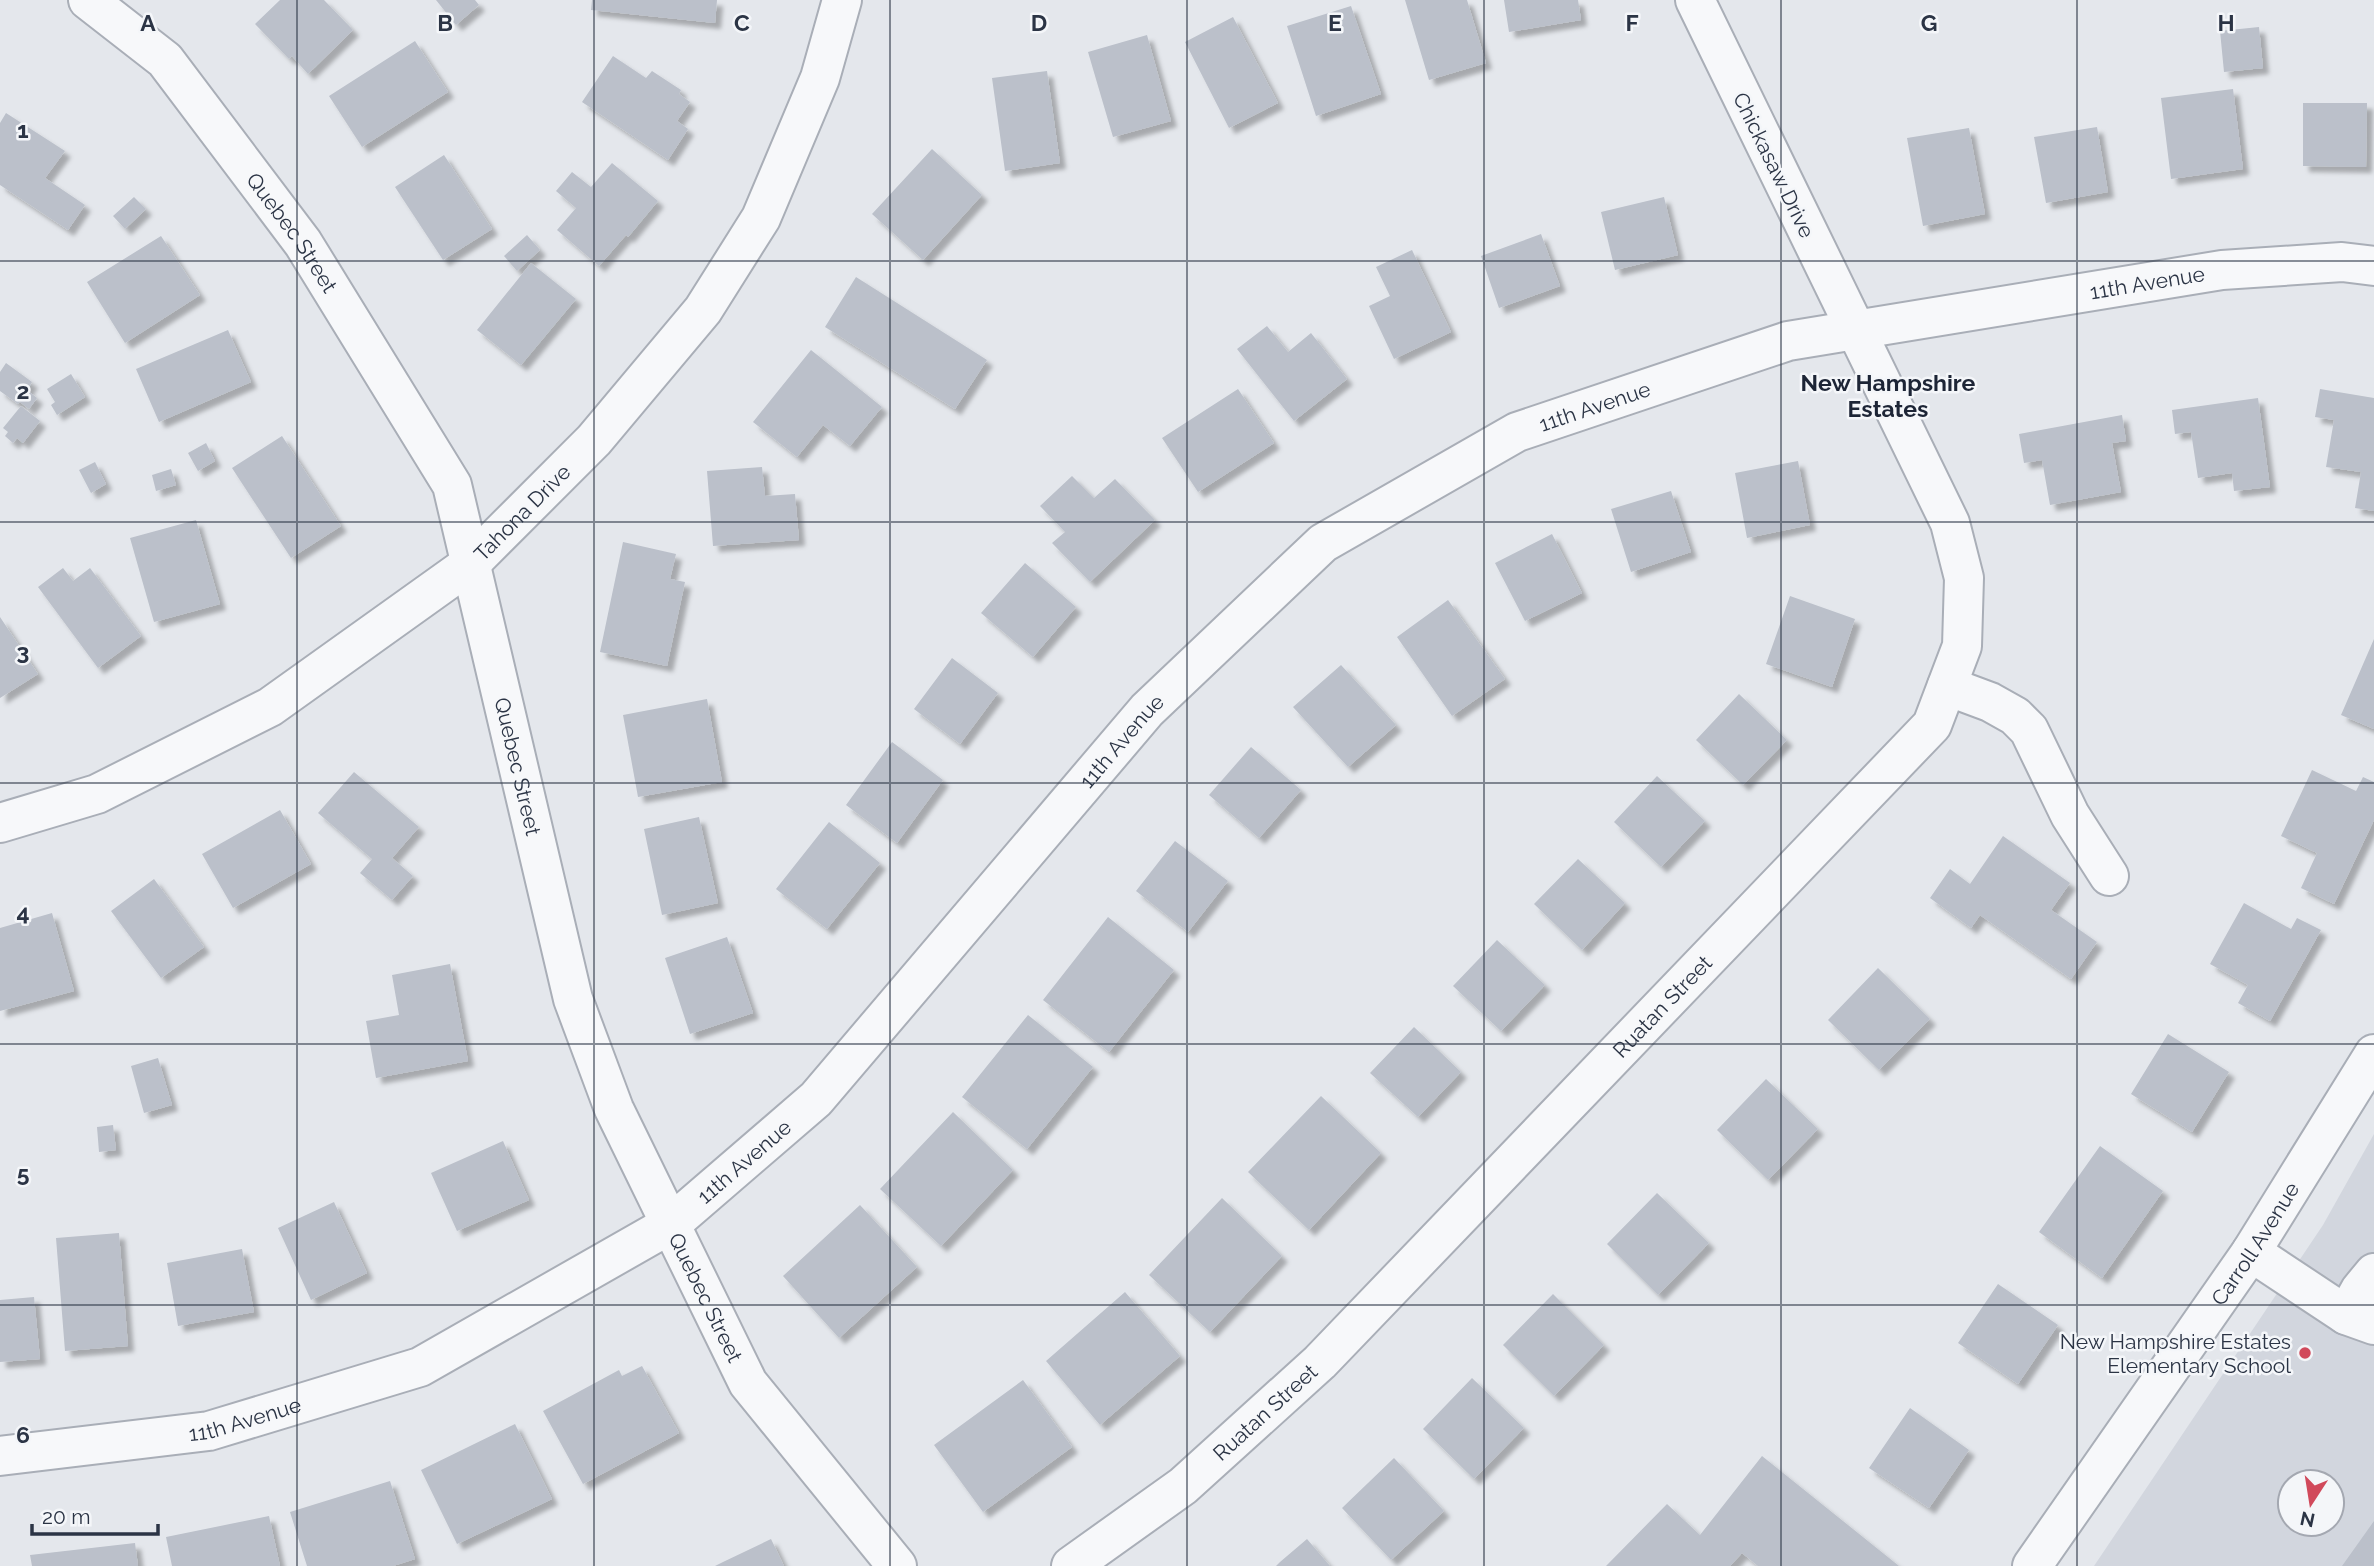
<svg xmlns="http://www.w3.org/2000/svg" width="2374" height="1566" font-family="Raleway,sans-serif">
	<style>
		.built { fill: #d2d6de; fill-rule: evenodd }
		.building { fill: #bbc0ca; filter: url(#shadow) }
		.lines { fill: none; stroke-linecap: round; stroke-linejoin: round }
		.minor-casing { stroke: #a9aeb7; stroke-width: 42 }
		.minor { stroke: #f7f8fa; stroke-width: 38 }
		.grid { fill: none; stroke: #2b3445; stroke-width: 2; stroke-opacity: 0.55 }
		.poi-dot { fill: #d1495b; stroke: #f4f6f9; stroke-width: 2.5 }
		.labels { text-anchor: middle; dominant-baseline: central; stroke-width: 5; stroke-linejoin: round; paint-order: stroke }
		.street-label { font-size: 21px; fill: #2b3445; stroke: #f4f6f9 }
		.poi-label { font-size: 21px; fill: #2b3445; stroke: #f4f6f9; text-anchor: end }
		.neighbourhood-label { font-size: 23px; font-weight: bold; fill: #1d2536; stroke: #f4f6f9 }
		.grid-label { font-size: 23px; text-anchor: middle; font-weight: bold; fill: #2b3445; stroke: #f4f6f9; stroke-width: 5; stroke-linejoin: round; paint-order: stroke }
	</style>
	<defs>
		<filter id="shadow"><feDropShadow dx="6" dy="6" stdDeviation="2" flood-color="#0004"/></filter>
	</defs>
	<rect width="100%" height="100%" fill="#e4e7ec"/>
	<path class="built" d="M2374,1134v432h-280l229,-341zM2290,1482h42v42h-42z"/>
	<path class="building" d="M280,0h44l29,30 -45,44 -16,-18 -3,3 -34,-35z
		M436,0h39l4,5 -23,20z
		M592,0h125l-2,23 -124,-13z
		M1405,0h62l19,63 -57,17z
		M1504,0h74l3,20 -72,12z
		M1351,6l30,88 -65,22 -29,-90z
		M1233,17l45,86 -49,25 -44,-86z
		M2259,27l4,41 -39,4 -4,-41z
		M1147,35l24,86 -58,16 -25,-85z
		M415,41l33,51 -86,55 -33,-51z
		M613,56l33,22 6,-7 29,19 -2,4 11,8 -13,19 11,8 -20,31 -86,-58z
		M1047,71l13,92 -55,8 -13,-93z
		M2233,89l10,80 -72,10 -10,-81z
		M2303,103h64l-1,64 -63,-1z
		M6,113l59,38 -20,27 40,27 -17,25 -68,-45v-62z
		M2097,127l11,65 -62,11 -12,-66z
		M1969,128l16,86 -62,12 -16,-88z
		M932,149l50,46 -59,65 -51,-46z
		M444,155l48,74 -49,31 -48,-73z
		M612,163l46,38 -30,36 -2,-2 -27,31 -42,-36 19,-22 -20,-17 16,-19 19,15z
		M134,197l12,12 -21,20 -12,-13z
		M1664,197l14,58 -63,15 -14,-58z
		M1541,234l19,52 -61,22 -18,-52z
		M527,235l13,15 -23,21 -13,-15z
		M161,236l39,59 -75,48 -38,-61z
		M1412,250l39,82 -57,27 -25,-53 21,-10 -14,-29z
		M531,263l45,36 -55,66 -44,-35z
		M856,277l131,83 -32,49 -130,-82z
		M1267,326l21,26 23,-19 36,46 -53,42 -57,-72z
		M228,330l23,52 -92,40 -23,-53z
		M811,350l71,57 -32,39 -27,-21 -26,32 -44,-35z
		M6,363l26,19 -5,8 10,8 -8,11 -9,-7 -2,2 -18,-13v-19z
		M71,374l14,23 -28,18 -6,-10 4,-3 -8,-13z
		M1238,389l36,54 -76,49 -36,-54z
		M2320,389l54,9v113l-19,-3 6,-36 -35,-5 8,-47 -19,-3z
		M2258,398l12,89 -36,4 -2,-18 -34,5 -7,-46 -16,2 -3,-24z
		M21,406l19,15 -17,22 -6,-5 -4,5 -8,-7 3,-4 -5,-4z
		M2122,415l4,26 -14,2 9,49 -71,13 -8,-45 -18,3 -5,-29z
		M282,436l59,90 -50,32 -59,-90z
		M206,443l9,18 -17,10 -10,-18z
		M1798,461l12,64 -63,13 -12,-65z
		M95,462l11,22 -15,9 -12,-23z
		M762,467l3,29 30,-2 4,46 -86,6 -6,-75z
		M171,469l5,16 -20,6 -4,-16z
		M1072,476l22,22 21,-19 40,41 -65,62 -38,-39 13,-11 -25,-26z
		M1671,491l20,61 -60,20 -20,-63z
		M196,520l24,84 -66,18 -24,-84z
		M1552,534l30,59 -57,28 -30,-58z
		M623,542l53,12 -6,25 15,3 -18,84 -67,-14z
		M1025,563l51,44 -43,50 -52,-44z
		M63,568l10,13 17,-13 51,68 -43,32 -60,-81z
		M1790,596l65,23 -23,68 -66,-23z
		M1448,600l57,79 -53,37 -55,-79z
		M0,617l38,57 -38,24z
		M2374,639v90l-33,-14z
		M952,658l46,35 -38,51 -46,-35z
		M1341,665l55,60 -48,42 -55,-60z
		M1739,694l48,46 -44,45 -47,-45z
		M707,699l15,83 -84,15 -15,-82z
		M892,742l51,38 -46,63 -51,-38z
		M1251,747l50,43 -42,48 -50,-43z
		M2312,770l44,21 7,-14 11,5v38l-40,84 -33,-16 16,-35 -36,-17z
		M354,772l65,55 -27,31 21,18 -21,24 -32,-27 12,-14 -54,-46z
		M1657,776l48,45 -44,46 -47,-45z
		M280,810l31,54 -78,44 -31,-54z
		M699,817l19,86 -56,12 -18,-86z
		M829,822l51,41 -53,66 -51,-40z
		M2003,836l67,47 -19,27 46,32 -26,37 -91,-64 -9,13 -41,-30 20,-29 20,15z
		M1175,841l53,40 -40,51 -52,-41z
		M1578,859l47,44 -43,47 -48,-46z
		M154,879l50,68 -43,31 -50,-67z
		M2244,903l47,26 6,-11 24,12 -51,91 -32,-18 10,-18 -38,-21z
		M52,913l22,78 -74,20v-83z
		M1108,917l66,53 -65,82 -66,-52z
		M727,937l26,76 -63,21 -25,-76z
		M1497,940l48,45 -44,46 -48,-45z
		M450,964l18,97 -92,17 -10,-57 33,-6 -7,-40z
		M1878,968l52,51 -51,51 -51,-50z
		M1028,1015l65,52 -66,82 -65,-52z
		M1414,1027l47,45 -43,45 -48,-44z
		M2168,1034l61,38 -37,60 -61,-38z
		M158,1058l14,47 -28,8 -13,-47z
		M1766,1079l52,50 -50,51 -51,-50z
		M1321,1096l60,57 -72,77 -61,-58z
		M953,1112l60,58 -72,76 -61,-57z
		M113,1125l3,25 -17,2 -2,-25z
		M503,1141l26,59 -72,31 -26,-58z
		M2100,1146l63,45 -61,87 -63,-46z
		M1657,1193l52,50 -51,52 -51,-51z
		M1222,1198l60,58 -72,76 -61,-57z
		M334,1202l33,71 -56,27 -33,-72z
		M860,1205l57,62 -78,71 -56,-62z
		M119,1233l9,113 -63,5 -9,-113z
		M242,1249l12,63 -76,14 -11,-63z
		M1998,1284l60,41 -40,59 -60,-41z
		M1125,1292l55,64 -80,69 -54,-64z
		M1553,1294l51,51 -50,51 -51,-51z
		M34,1297l6,62 -40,3v-62z
		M642,1366l37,67 -96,51 -40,-73 76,-41 3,6z
		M1472,1378l52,50 -50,51 -51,-50z
		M1023,1380l49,67 -89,65 -49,-67z
		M1910,1408l59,42 -40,58 -60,-40z
		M515,1424l37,75 -95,45 -36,-74z
		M1762,1456l137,110h-141l-16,-13 -12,13h-124l61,-62 33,31z
		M1394,1458l50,53 -53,49 -49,-52z
		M390,1481l25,78 -22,7h-86l-17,-54z
		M269,1516l11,50h-108l-6,-29z
		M2374,1521v45h-32z
		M771,1539l13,27h-69l8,-4z
		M1307,1539l23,27h-54l4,-4z
		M135,1543l3,23h-106l-2,-11z"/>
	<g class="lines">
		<g class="minor-casing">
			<g id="minor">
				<path id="s1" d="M88,0l77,60 138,183 149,242 121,514 41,110 134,274 149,183"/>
				<path d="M1947,686l43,16 25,14 14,14 41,85 39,61"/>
				<path id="s2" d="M0,823l97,-29 173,-87 200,-143 124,-124 109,-130 58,-92 59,-140 22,-78"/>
				<path d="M2251,1252l95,63 28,10"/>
				<path d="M2346,1315l14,-25 14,-17"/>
				<path id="s3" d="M0,1456l209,-25 211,-64 251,-143 145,-125 331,-389 176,-167 194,-111 271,-91 434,-71 120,-8 32,4"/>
				<path id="s4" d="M1071,1566l112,-80 137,-124 612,-637 30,-79 2,-68 -14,-55 -255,-523"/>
				<path id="s5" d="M2032,1566l219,-314 123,-198"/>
			</g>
		</g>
		<use href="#minor" class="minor"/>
	</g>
	<path class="grid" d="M297,0v1566M594,0v1566M890,0v1566M1187,0v1566M1484,0v1566M1781,0v1566M2077,0v1566M0,261h2374M0,522h2374M0,783h2374M0,1044h2374M0,1305h2374"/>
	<circle class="poi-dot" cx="2305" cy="1353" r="7"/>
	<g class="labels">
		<g class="street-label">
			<text transform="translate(1774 165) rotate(64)">Chickasaw Drive</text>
			<text stroke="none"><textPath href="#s1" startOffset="312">Quebec Street</textPath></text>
			<text stroke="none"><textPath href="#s3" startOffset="2538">11th Avenue</textPath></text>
			<text stroke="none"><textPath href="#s3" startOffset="1970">11th Avenue</textPath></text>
			<text stroke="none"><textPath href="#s2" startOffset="614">Tahona Drive</textPath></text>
			<text stroke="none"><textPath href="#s3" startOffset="1382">11th Avenue</textPath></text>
			<text stroke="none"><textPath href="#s1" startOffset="900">Quebec Street</textPath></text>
			<text stroke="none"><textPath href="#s4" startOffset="816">Ruatan Street</textPath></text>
			<text stroke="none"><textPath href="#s3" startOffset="816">11th Avenue</textPath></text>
			<text stroke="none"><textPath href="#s5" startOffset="392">Carroll Avenue</textPath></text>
			<text stroke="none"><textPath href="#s1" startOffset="1466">Quebec Street</textPath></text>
			<text stroke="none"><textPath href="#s4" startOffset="248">Ruatan Street</textPath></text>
			<text stroke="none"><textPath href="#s3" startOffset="248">11th Avenue</textPath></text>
		</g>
		<g class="poi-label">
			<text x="2291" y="1341">New Hampshire Estates<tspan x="2291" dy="24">Elementary School</tspan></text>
		</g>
		<g class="neighbourhood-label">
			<text x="1888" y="382">New Hampshire<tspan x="1888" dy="26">Estates</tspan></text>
		</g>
	</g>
	<g class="grid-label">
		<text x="148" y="31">A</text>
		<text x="445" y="31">B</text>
		<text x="742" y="31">C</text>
		<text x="1039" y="31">D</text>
		<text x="1335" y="31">E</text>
		<text x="1632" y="31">F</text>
		<text x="1929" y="31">G</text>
		<text x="2226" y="31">H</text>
		<text x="23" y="138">1</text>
		<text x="23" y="399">2</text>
		<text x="23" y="660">3</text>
		<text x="23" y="921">4</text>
		<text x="23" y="1182">5</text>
		<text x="23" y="1443">6</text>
	</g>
	<g transform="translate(2311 1503) rotate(192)"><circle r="33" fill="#f4f6f9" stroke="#a4a8b1" stroke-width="2"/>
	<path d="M0-5L12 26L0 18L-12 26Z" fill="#d1495b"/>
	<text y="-10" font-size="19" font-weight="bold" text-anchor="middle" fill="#2b3445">N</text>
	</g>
	<path d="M32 1524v10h126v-10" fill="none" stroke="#2b3445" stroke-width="3.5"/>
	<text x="42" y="1524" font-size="21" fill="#2b3445" stroke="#f4f6f9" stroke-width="5" paint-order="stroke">20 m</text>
</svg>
